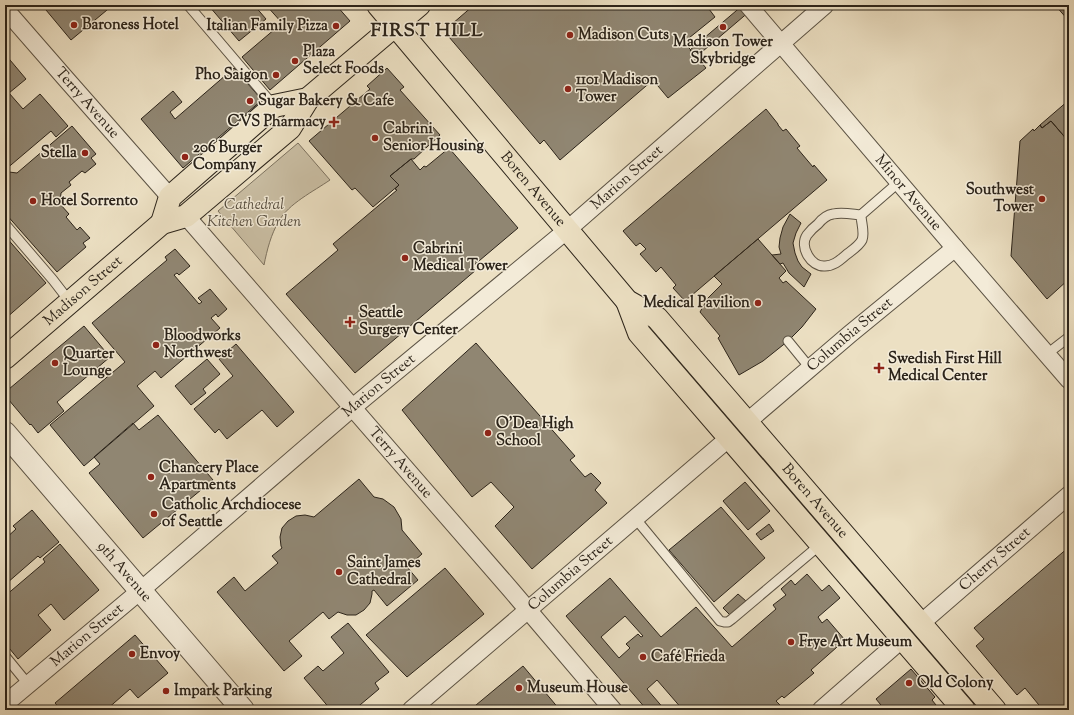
<svg xmlns="http://www.w3.org/2000/svg" width="1074" height="715" font-family="'Sorts Mill Goudy',serif">
	<style>
		.green { fill: #cbc0a6; stroke: #7c7260 }
		.building { fill: #908672; stroke: #2c241a; fill-rule: evenodd }
		.lines { fill: none; stroke-linecap: round; stroke-linejoin: round }
		.service-casing { stroke: #5c5344; stroke-width: 11 }
		.minor-casing { stroke: #5c5344; stroke-width: 19 }
		.tertiary-casing { stroke: #5c5344; stroke-width: 24 }
		.primary-casing { stroke: #2c241a; stroke-width: 24 }
		.service { stroke: #f3ebd8; stroke-width: 9 }
		.minor { stroke: #f3ebd8; stroke-width: 17 }
		.tertiary { stroke: #f3ebd8; stroke-width: 22 }
		.primary { stroke: #ece0c3; stroke-width: 22 }
		.poi-dot { fill: #8f2418; stroke: #f3ebd8; stroke-width: 1.5 }
		.labels { text-anchor: middle; dominant-baseline: central; stroke-width: 3; stroke-linejoin: round; paint-order: stroke }
		.poi-label { font-size: 15px; font-weight: bold; fill: #2c241a; stroke: #f3ebd8; text-anchor: start }
		.street-label { font-size: 15px; fill: #2c241a; stroke: #f3ebd8 }
		.park-label { font-size: 15px; font-style: italic; fill: #544b3d; stroke: #f3ebd8 }
		.district-label { font-size: 19px; font-weight: bold; letter-spacing: 1px; fill: #2c241a; stroke: #f3ebd8 }
	</style>
	<rect width="100%" height="100%" fill="#ece0c3"/>
	<filter id="stains"><feTurbulence type="fractalNoise" baseFrequency=".005" numOctaves="4"/><feColorMatrix values="0 0 0 0 .2 0 0 0 0 .09 0 0 0 0 .02 0 0 0 .5 -.17"/></filter>
	<radialGradient id="worn" r=".72"><stop offset=".6" stop-color="#630" stop-opacity="0"/><stop offset="1" stop-color="#630" stop-opacity=".3"/></radialGradient>
	<path class="green" d="M298,143l32,37c-16,11 -42,24 -51,41 -8,13 -12,29 -15,44l-46,-54z"/>
	<path class="building" d="M52,5h61l-42,35 -25,-30z
		M211,5h43l12,14 -27,22 -30,-35z
		M266,5h70l14,16 -80,69 -28,-33 40,-34z
		M474,5h232l9,12 -31,25 22,26 -38,30 -15,-18 -93,80 -16,-20 -4,4 -91,-107 7,-6 -4,-7z
		M743,5h14l-61,52 -6,-7z
		M1055,5h14v16z
		M5,54l21,25 -17,14 14,16 17,-15 28,32 -12,11 -5,-6 -46,39z
		M234,68l28,32 -79,68 -42,-49 32,-28 9,11 -12,10 5,7z
		M387,68l17,19 -4,3 40,45 -26,24h-3l-21,17 9,9 -26,22 -18,-19 -3,2 -43,-49 61,-52 -3,-3z
		M1069,100v42l-18,-21 -9,7 -2,-3z
		M766,109l12,15v1l5,6 3,-2 14,17 -3,2 16,19 1,-2 13,15 -142,121 -12,-13 3,-3 -15,-18 -5,5 -16,-18 6,-5 -6,-6 -4,3 -13,-15z
		M1051,121l18,21v137l-22,20 -36,-43 9,-115 13,-12 1,2 6,-6 2,3z
		M72,126l24,28 -5,4 5,6 -11,9 -3,-2 -13,11 2,3 -10,8 -1,11 9,10 -3,3 11,13 3,-3 10,11 -7,5 3,4 -29,25 -52,-59v-37l4,-4 8,1z
		M449,148l69,80 -45,38 3,4 -121,103 -69,-79 52,-44 -5,-6 64,-54 -2,-1 4,-4 -9,-9 21,-17 9,11 4,-4 2,1z
		M790,214l11,9 -5,10 -3,10 2,10 3,8 4,6 9,7 -7,13 -15,-14 -6,-10 -3,1 -8,-9 9,-1 -2,-7 1,-9 3,-11z
		M5,236l41,47 -41,36z
		M758,239l28,32 -7,7 4,5 3,-2 30,28 -14,18 -14,14 -25,20 -24,14 -21,-37 2,-2 -20,-24 8,-14 14,-14 -8,-8z
		M175,249l15,17 -11,9 -2,-2 -3,2 25,29 3,-2 -4,-4 12,-9 17,20 -9,8 -2,-3 -5,4 9,10 -59,50 -6,-7 -18,15 17,20 -70,60 -34,-41 75,-63 -33,-39 75,-63 -2,-3z
		M84,326l26,31 -53,45 7,9 -26,22 -7,-9 -1,1 -22,-26 1,-10z
		M476,343l99,113 -5,4 15,17 6,-4 10,10 -6,7 12,13 -75,66 -37,-43 19,-19 -23,-25 -19,15 -70,-87z
		M236,344l58,68 -17,15 -15,-17 -35,29 -8,-10 -4,4 -21,-24 39,-33 -14,-17z
		M207,359l13,15 -17,15 3,4 -15,12 -16,-19z
		M158,415l55,65 -70,58 -54,-65 11,-9 -6,-7 39,-34 6,7z
		M359,479l15,18 9,2 11,8 7,12 1,11 20,24 -15,13 11,13 -31,26 -13,-16 -2,1v3l-2,9 -6,7 -8,5h-9l-9,-3 -9,7 -6,-7 -34,29 13,15 -18,15 -67,-79 17,-15 11,14 33,-28 -6,-7 10,-8 -1,-2 -1,-9 2,-9 6,-7 8,-5 9,-1 9,2z
		M745,482l25,29 -22,19 -25,-29z
		M721,507l44,51 -51,44 -45,-52z
		M32,510l27,32 -19,16 -2,-2 -31,27 2,2 -4,4v-50l11,-10 -3,-3z
		M769,524l5,7 -13,9 -5,-6z
		M60,544l39,46 -35,30 -13,-16 -13,11 13,15 -33,29 -13,-16v-47l40,-34 -2,-3z
		M1069,547v163h-26l-18,-22 -8,7 -41,-49 8,-7 -10,-11z
		M445,568l39,46 -77,63 -41,-42z
		M807,574l15,17 7,-6 11,13 -22,19 4,6 5,-4 18,21 -34,30 3,3 -30,25 -2,-2 -6,5 5,5 -5,4h-93l-26,-30 -10,9 18,21h-18l-81,-94 44,-38 51,59 35,-30 36,40 44,-38 -3,-4 13,-10 -5,-6 10,-9 4,5zM625,616l18,20 -2,1 -3,-3 -12,10 4,4 -11,10 -18,-21z
		M738,594l8,7 -16,14 -7,-7z
		M348,623l41,49 -14,11 4,6 -25,21h-23l-27,-32 14,-12 5,5 21,-18 -13,-16z
		M135,635l33,38 -30,25 -8,-9 -24,21h-45l-6,-7z
		M523,666l37,44h-90z
		M911,669l24,28 -3,3 8,10h-55l-9,-11z"/>
	<g class="lines">
		<g class="service-casing">
			<path id="service" d="M188,5l86,101
				M861,215c0,7 4,18 1,25 -3,6 -11,11 -16,15 -6,5 -12,11 -21,11 -14,1 -26,-19 -18,-31 3,-4 7,-8 11,-11 4,-5 8,-9 15,-10 9,-2 18,0 28,1l38,-33
				M5,224l48,56 17,22
				M788,341l22,27
				M1047,354l22,-17
				M635,518l85,103 4,1h4l4,-3 89,-75
				M5,656l23,28"/>
		</g>
		<g class="minor-casing">
			<g id="minor">
				<path id="s1" d="M748,5l207,243 114,132"/>
				<path id="s2" d="M5,9l61,70 104,118"/>
				<path id="s3" d="M186,216l325,374 102,120"/>
				<path id="s4" d="M747,422l103,-88 105,-86"/>
				<path id="s5" d="M920,624l149,-129"/>
				<path id="s6" d="M5,704l135,-113 212,-183 215,-178 258,-225"/>
				<path id="s7" d="M411,710l318,-272"/>
				<path d="M821,710l81,-71"/>
			</g>
		</g>
		<g class="tertiary-casing">
			<g id="tertiary">
				<path d="M5,6l1,-1"/>
				<path id="s8" d="M5,433l238,277"/>
			</g>
		</g>
		<g class="primary-casing">
			<g id="primary">
				<path id="s9" d="M378,5l249,296 30,17 338,392"/>
				<path d="M162,223l8,-26 104,-91 34,-7"/>
				<path d="M627,301l12,32 325,377"/>
				<path id="s10" d="M5,358l157,-135 24,-7 104,-88 18,-29 111,-94"/>
			</g>
		</g>
		<use href="#service" class="service"/>
		<use href="#minor" class="minor"/>
		<use href="#tertiary" class="tertiary"/>
		<use href="#primary" class="primary"/>
	</g>
	<g class="poi-dot">
		<circle cx="74" cy="25" r="4"/>
		<circle cx="336" cy="26" r="4"/>
		<circle cx="723" cy="27" r="4"/>
		<circle cx="570" cy="35" r="4"/>
		<circle cx="295" cy="61" r="4"/>
		<circle cx="276" cy="75" r="4"/>
		<circle cx="568" cy="89" r="4"/>
		<circle cx="250" cy="101" r="4"/>
		<path d="M332 116h4v4h4v4h-4v4h-4v-4h-4v-4h4z"/>
		<circle cx="375" cy="138" r="4"/>
		<circle cx="85" cy="153" r="4"/>
		<circle cx="185" cy="157" r="4"/>
		<circle cx="1042" cy="199" r="4"/>
		<circle cx="33" cy="201" r="4"/>
		<circle cx="405" cy="258" r="4"/>
		<circle cx="758" cy="303" r="4"/>
		<path d="M348 316h4v4h4v4h-4v4h-4v-4h-4v-4h4z"/>
		<circle cx="156" cy="345" r="4"/>
		<circle cx="55" cy="363" r="4"/>
		<path d="M877 362h4v4h4v4h-4v4h-4v-4h-4v-4h4z"/>
		<circle cx="488" cy="433" r="4"/>
		<circle cx="151" cy="477" r="4"/>
		<circle cx="154" cy="514" r="4"/>
		<circle cx="339" cy="572" r="4"/>
		<circle cx="791" cy="642" r="4"/>
		<circle cx="132" cy="654" r="4"/>
		<circle cx="643" cy="657" r="4"/>
		<circle cx="909" cy="683" r="4"/>
		<circle cx="519" cy="688" r="4"/>
		<circle cx="166" cy="691" r="4"/>
	</g>
	<g class="labels">
		<g class="poi-label">
			<text x="82" y="25">Baroness Hotel</text>
			<text x="328" y="26" text-anchor="end">Italian Family Pizza</text>
			<text x="578" y="35">Madison Cuts</text>
			<text x="723" y="42" text-anchor="middle">Madison Tower<tspan x="723" dy="17">Skybridge</tspan></text>
			<text x="303" y="52">Plaza<tspan x="303" dy="17">Select Foods</tspan></text>
			<text x="268" y="75" text-anchor="end">Pho Saigon</text>
			<text x="576" y="80">1101 Madison<tspan x="576" dy="17">Tower</tspan></text>
			<text x="258" y="101">Sugar Bakery &amp; Cafe</text>
			<text x="326" y="122" text-anchor="end">CVS Pharmacy</text>
			<text x="383" y="129">Cabrini<tspan x="383" dy="17">Senior Housing</tspan></text>
			<text x="193" y="148">206 Burger<tspan x="193" dy="17">Company</tspan></text>
			<text x="77" y="153" text-anchor="end">Stella</text>
			<text x="1034" y="190" text-anchor="end">Southwest<tspan x="1034" dy="17">Tower</tspan></text>
			<text x="41" y="201">Hotel Sorrento</text>
			<text x="413" y="249">Cabrini<tspan x="413" dy="17">Medical Tower</tspan></text>
			<text x="750" y="303" text-anchor="end">Medical Pavilion</text>
			<text x="359" y="313">Seattle<tspan x="359" dy="17">Surgery Center</tspan></text>
			<text x="164" y="336">Bloodworks<tspan x="164" dy="17">Northwest</tspan></text>
			<text x="63" y="354">Quarter<tspan x="63" dy="17">Lounge</tspan></text>
			<text x="888" y="359">Swedish First Hill<tspan x="888" dy="17">Medical Center</tspan></text>
			<text x="496" y="424">O'Dea High<tspan x="496" dy="17">School</tspan></text>
			<text x="159" y="468">Chancery Place<tspan x="159" dy="17">Apartments</tspan></text>
			<text x="162" y="505">Catholic Archdiocese<tspan x="162" dy="17">of Seattle</tspan></text>
			<text x="347" y="563">Saint James<tspan x="347" dy="17">Cathedral</tspan></text>
			<text x="799" y="642">Frye Art Museum</text>
			<text x="140" y="654">Envoy</text>
			<text x="651" y="657">Café Frieda</text>
			<text x="917" y="683">Old Colony</text>
			<text x="527" y="688">Museum House</text>
			<text x="174" y="691">Impark Parking</text>
		</g>
		<g class="street-label">
			<text stroke="none"><textPath href="#s2" startOffset="125">Terry Avenue</textPath></text>
			<text stroke="none"><textPath href="#s6" startOffset="815">Marion Street</textPath></text>
			<text stroke="none"><textPath href="#s9" startOffset="241">Boren Avenue</textPath></text>
			<text stroke="none"><textPath href="#s1" startOffset="247">Minor Avenue</textPath></text>
			<text stroke="none"><textPath href="#s10" startOffset="103">Madison Street</textPath></text>
			<text stroke="none"><textPath href="#s4" startOffset="135">Columbia Street</textPath></text>
			<text stroke="none"><textPath href="#s6" startOffset="491">Marion Street</textPath></text>
			<text stroke="none"><textPath href="#s3" startOffset="327">Terry Avenue</textPath></text>
			<text stroke="none"><textPath href="#s9" startOffset="663">Boren Avenue</textPath></text>
			<text stroke="none"><textPath href="#s5" startOffset="99">Cherry Street</textPath></text>
			<text stroke="none"><textPath href="#s8" startOffset="183">9th Avenue</textPath></text>
			<text stroke="none"><textPath href="#s7" startOffset="210">Columbia Street</textPath></text>
			<text stroke="none"><textPath href="#s6" startOffset="107">Marion Street</textPath></text>
		</g>
		<g class="park-label">
			<text x="254" y="205">Cathedral<tspan x="254" dy="17">Kitchen Garden</tspan></text>
		</g>
		<g class="district-label">
			<text x="427" y="31">FIRST HILL</text>
		</g>
	</g>
	<rect width="1074" height="715" fill="none" stroke="#ece0c3" stroke-width="20"/>
	<rect x="6" y="6" width="1062" height="703" fill="none" stroke="#2c241a" stroke-width="2"/>
	<rect x="10" y="10" width="1054" height="695" fill="none" stroke="#2c241a"/>
	<rect width="100%" height="100%" filter="url(#stains)"/>
	<rect width="100%" height="100%" fill="url(#worn)"/>
</svg>
